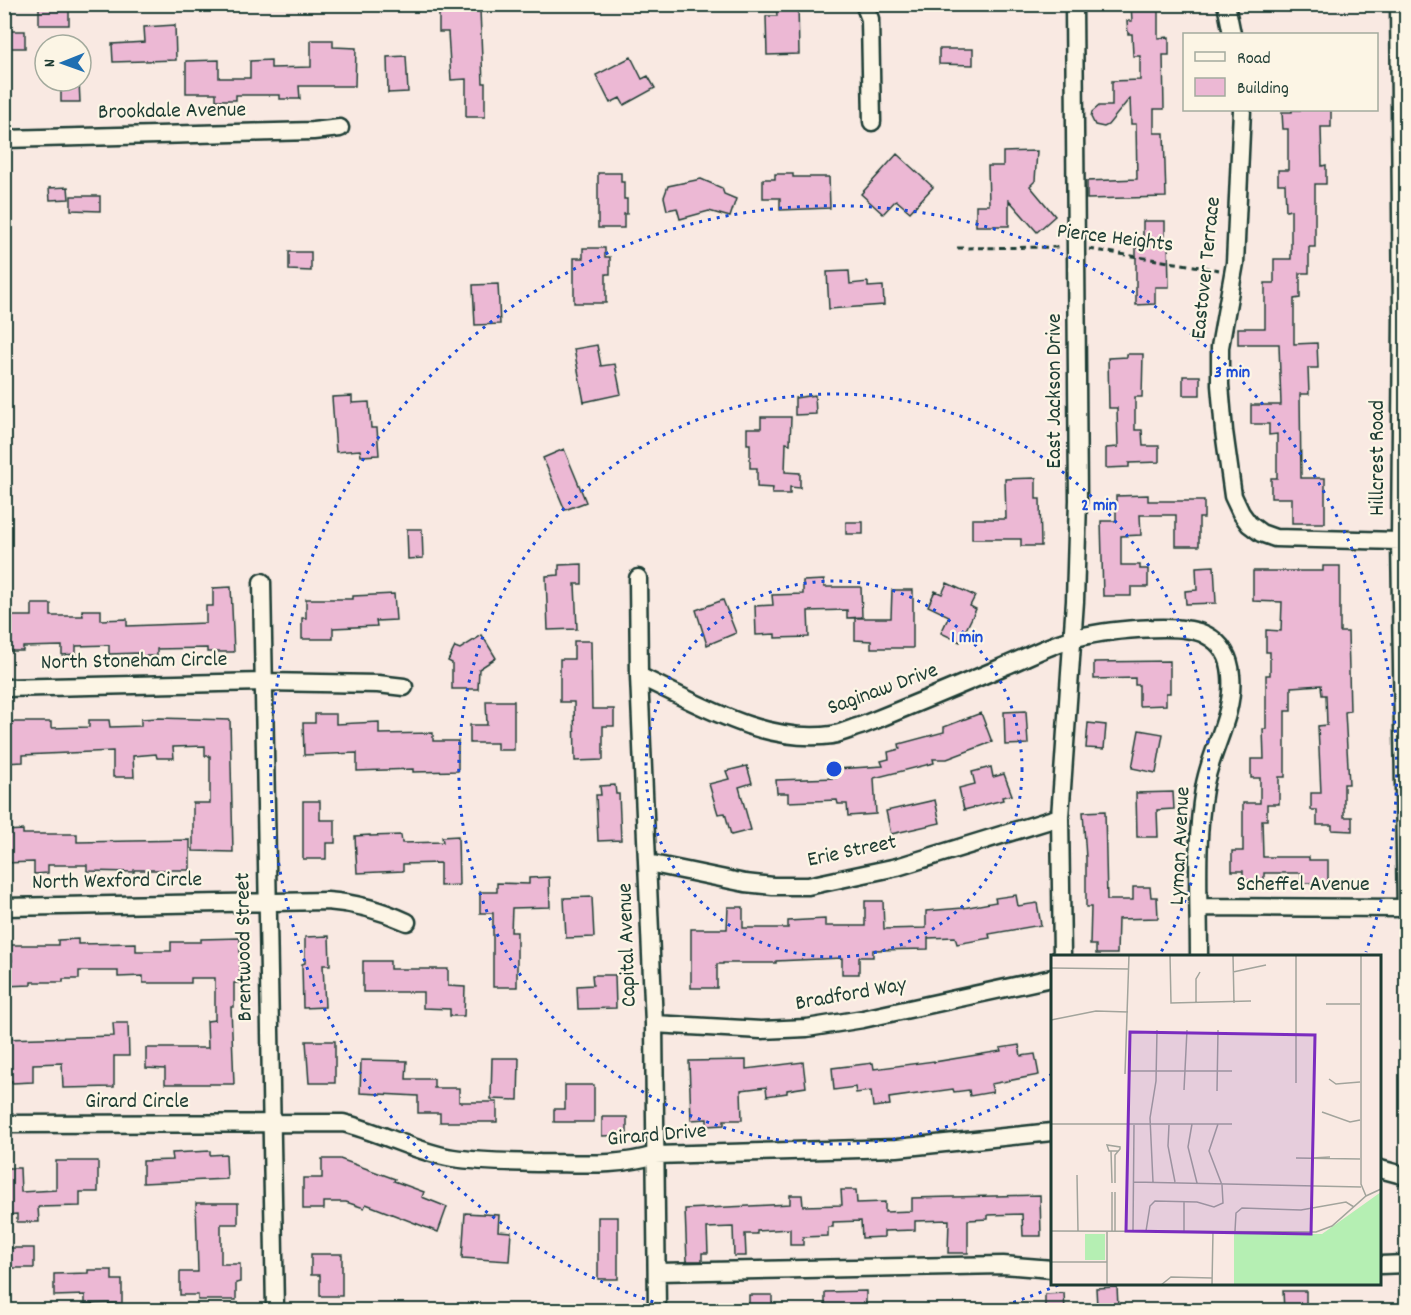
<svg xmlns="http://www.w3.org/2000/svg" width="1411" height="1315" font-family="Dekko,sans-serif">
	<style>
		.building { fill: #ecb8d4; stroke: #1f3d34; stroke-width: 1.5 }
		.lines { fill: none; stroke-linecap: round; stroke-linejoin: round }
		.minor-casing { stroke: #1f3d34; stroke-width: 21 }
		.path { stroke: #1f3d34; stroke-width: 3; stroke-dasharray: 6 4.5; stroke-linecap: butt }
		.minor { stroke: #fcf5e5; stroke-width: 16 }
		.ring { fill: none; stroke: #1d4ed8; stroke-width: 3; stroke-dasharray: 3 6 }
		.labels { text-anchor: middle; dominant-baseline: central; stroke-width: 4.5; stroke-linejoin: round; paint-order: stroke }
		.street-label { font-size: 22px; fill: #1f3d34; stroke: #fcf5e5 }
		.inset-road { fill: none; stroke: #a2a49c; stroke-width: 1.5 }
		.view { fill: #7b2cbf; fill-opacity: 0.15; stroke: #7b2cbf; stroke-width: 3 }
		.inset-edge { fill: none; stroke: #1f3d34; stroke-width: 3 }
		.centre { fill: #1d4ed8; stroke: #fcf5e5; stroke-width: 3 }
		.ring-label { font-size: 18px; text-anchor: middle; font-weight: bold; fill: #1d4ed8; stroke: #fcf5e5; stroke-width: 4.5; stroke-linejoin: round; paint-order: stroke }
	</style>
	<rect width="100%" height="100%" fill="#f9e9e2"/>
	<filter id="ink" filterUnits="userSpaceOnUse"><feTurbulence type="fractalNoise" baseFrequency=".0167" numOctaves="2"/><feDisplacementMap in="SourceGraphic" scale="12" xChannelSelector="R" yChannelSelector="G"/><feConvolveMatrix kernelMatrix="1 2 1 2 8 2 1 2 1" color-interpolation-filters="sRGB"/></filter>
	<g filter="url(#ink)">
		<path class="building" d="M39,4h30v21h-30z
			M776,4h22l1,50 -32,1 -1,-39h11z
			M1131,4h27v34l11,-1v18h-6l1,54h-10v24h10l2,64 -79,2v-18l50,-2 -1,-55h-5l-1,-26 -22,27 -4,2 -9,-2 -4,-8 1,-5 7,-6h13v-25l28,-1v-24h-7l-1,-22h-4l-1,-13h5z
			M439,8l41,2 3,73h2v34h-19v-38l-15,1 -3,-48h-9z
			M175,25l1,35 -63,2 -1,-18 33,-2 -1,-15z
			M4,31h21v17h-21z
			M311,40h22v7l23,1 -1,38h-56l1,13h-20v-4h-44v5h-20v-7h-30v-32l33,-1v18h31v-17l21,-1v8l40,-1z
			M939,49h34v16l-34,-1z
			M406,56l2,36 -20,1 -1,-36z
			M631,57l11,22 6,-3 7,12 -31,17 -4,-7 -10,5 -14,-28z
			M61,81h18l1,21h-19z
			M1292,110h39v17h-10l1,39 4,-1v19h-11v63h-6v26h-9v25l-6,1v45l23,-1 1,25h-10l1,26h-9l1,84h24v45h-33v-25h-21v-20h6v-44l-8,1v-11h-18v-19h30l-2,-61h-41v-16h27v-45h9v-24h17v-49l-5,1 -1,-27h-7v-14h10v-41h-5l-1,-17h10z
			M1037,151l-2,30 -5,5 25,30 -18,16 -28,-32v26h-33v-21h13l-1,-39h15v-14z
			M897,154l36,33 -23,25 -14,-12 -13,14 -22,-20z
			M598,173h23v9h3v17h3v15h-3v14h-26z
			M775,174h18v3h36l1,31 -50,2v-12h-17v-19h12z
			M701,179l21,9 2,6 12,5 -6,18 -21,-6 -29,8 -3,-11 -10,2 -3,-13 4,-11z
			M68,187l1,12 -19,1 -1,-12z
			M71,196h29v15l-29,-1z
			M1143,221h22v18h3l1,48h-14v17l-19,1v-65h7z
			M583,248h22v9h5v17h-4v29h-32v-45h9z
			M289,252h22v19l-22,-1z
			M849,271l1,13 18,-2v5l15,-1 1,19 -55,4 -2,-37z
			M498,284l2,40 -25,1 -2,-40z
			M597,345l4,21 14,-2 6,30 -37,8 -10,-53z
			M1127,354h16l-1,43h-7v33h7l1,16h16v16l-30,1v4l-23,1v-20l12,-1 -1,-39h-8l-1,-50 19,-1z
			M1183,376h17v19h-17z
			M815,395l1,19 -21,1v-17z
			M352,396v7l17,-1 2,26h6l2,27 -18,1 -1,-6 -24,2 -4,-55z
			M761,417h30l-1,27 -4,-1 -1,29 15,1v15l-10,-1v7h-18l1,-6 -16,-1v-19h-7v-24h-3v-16h14z
			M564,449l22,53 -21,8 -22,-52z
			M1036,478v21h4l1,47h-20v-7h-49v-20h34l-1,-40z
			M1148,495v6h56v17h-5v28h-23v-31h-36l1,20 -20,1v29h19v4h8v18h-17v9h-28l-2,-75h15v-25z
			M846,522h17v12h-17z
			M407,529h15l1,29 -15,1z
			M582,564v20h-7l2,45 -29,1 -2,-54 13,-1v-10z
			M1214,566l2,37 -30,1 -1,-13 12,-1 -1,-23z
			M1323,566h17v66h8l2,79 -5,1 4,72h-5v33h8v14l-20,-1v-5h-15v-15h-6v-17h10l-3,-67 9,-1 -1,-30h-4l-1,-10 -30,2v24h-6v66h-6v27h-12v16h-5l1,37h46v3h19v23h-27v-10h-37v7h-21v-9h-11v-20h11v-48h17v-25h-9v-19h13l-1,-30h3v-54h4v-23h-4v-22l15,1 1,-29 -29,-1v-30h70z
			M824,580v7h37l1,30 -15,1v-8l-39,1 1,26 -34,1v-4l-19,1 -1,-29 18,-1 -1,-10 31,-1v-13z
			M947,583l28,13 -5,10 6,3 -16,33 -19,-9 8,-17 -21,-10 7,-15 7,3z
			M231,587l3,65h-27v-4l-50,1v7h-19v-3l-29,1v-9l-33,1v8l-14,1v-9l-39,1v4h-19v-35h28v-12h19v12h32l-1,-6h19v10l26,-1v7l79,-3v-17h7v-18z
			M892,590h21v58h-42v-7l-16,-1v-22h36z
			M394,594l2,26 -20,1 1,5 -44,2v11h-31v-21h4v-19h47v-3z
			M723,600l13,33 -29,12 -11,-35z
			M482,635l14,23 -17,11 -1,20h-26v-26l-4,-2 7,-14 5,2z
			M574,641h17l1,68h22v17h-11v34l-28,1 -1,-59h-14v-43h14z
			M1170,661v32h-4v12l-27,1v-21h-4v-7l-41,1v-17z
			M486,701h28v49h-17v-7h-27v-18h17z
			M1026,711l2,33 -23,1 -1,-33z
			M981,713l11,29 -45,17h-14l1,4 -60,15 2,36 -28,2 -1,-12h-9l-1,-4 -49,2v-9h-11l-1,-13 60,-2v-9l47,-3 -2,-5 8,-2 -1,-7 12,-3 -1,-5 45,-12v-5z
			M315,714h21v10l43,-2v12l54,-1v8h25v30l-45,1v-3l-56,2v-18l-53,2 -1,-32h12z
			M159,718l71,2 3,132 -40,-1v-48h17v-47h-5v-10l-32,1 1,11h-17l-1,-4 -23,2 1,21h-21v-26l-90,4v7l-19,1v-41h47v6l38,-1v-7h20l1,7 31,-1v-7z
			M1088,723l18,2 -2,24 -18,-1z
			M1139,730l24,4 -7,39 -24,-5z
			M747,766l5,17 -13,4 12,43 -20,5 -6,-22 -7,1 -9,-30 20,-5 -3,-8z
			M991,767l2,10 11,-3 8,21 -10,2 1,3 -39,10 -5,-22 16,-4 -3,-12z
			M615,785l1,9h3l2,46 -23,1 -2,-46h5l-1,-9z
			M1173,792l1,17 -17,1 1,27h-21l-1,-44z
			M935,800l5,23 -49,11 -5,-23z
			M303,801h17v19h15v23h-9v16h-23z
			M1105,811l2,89h26v-13h17l1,10h6l1,21 -40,1 -1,35h-21v-9h-6l1,-38h-5v-49l-3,-46z
			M23,830v4h54v8l113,-2v30h-56v2l-47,-1v-6h-39v8l-14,1v-12l-30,1v-32z
			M370,835v1l31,-1 1,8 41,-1 -1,-5 16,-1 1,49 -19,1v-23l-37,1v7l-46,2 -2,-37z
			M549,877l1,30 -38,1 -1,24h6v55h-24v-74h-13v-21h17v-9l32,1v-6z
			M1016,895l2,11 19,-3 4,22 -52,9 1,4 -33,6 -2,-7 -27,1v11l-55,1v7h-14v17h-17v-16l-66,3v2h-53v1h-6v24h-26v-59h36l1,-22h15v21h45v-7l37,-2v7h40v-25h18l1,28 42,-1v-17l37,-3 33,-6 -1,-4z
			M592,897l2,40 -28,1 -2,-40z
			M329,936l1,29h-7l2,42 -22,1 -1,-44 3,-1v-26z
			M240,938v45h-6v24h-3l3,77h-69v-15l-19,-1v-20h62l-1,-27 8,-1v-42h-24v5h-48v-7l-25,1v-6h-39v8h-16v3h-32v3l-27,1v-25h8l-1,-16h47v-5l20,-1v5l58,-1v8h35v-9h30v-3z
			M363,961h27v8h58v17l17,1 -1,29h-14v-7l-27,-1v-16h-60z
			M592,975h23l1,33 -38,1 -1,-23 16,-1z
			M113,1023h15l1,33h-15v31l-51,1 -1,-25 -29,1v18l-21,1v-2h-8v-42l110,-3z
			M306,1041h29v42h-26z
			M1019,1045l2,11 14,-2 4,21 -48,9 2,8 -23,4 -1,-6 -15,2 -1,-3 -64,9 1,7 -17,2 -2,-16 -15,2 -1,-6 -21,3 -2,-22 41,-5 1,6 60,-8v1l67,-11 -1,-3z
			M492,1058h27l-1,42 -27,-1z
			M361,1060l46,1 -1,18h28v9h25v14h38v20h-57v-9h-22v-17l-58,-3z
			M746,1060v9l57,-7 3,25 -19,3v3l-20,3 -1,-9 -25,3 1,30h-18v5l-17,1v-7l-16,1 -2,-59z
			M565,1085h29v37h-40v-13h11z
			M602,1117h25v18l-25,1z
			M210,1151v4l16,-1 1,25 -84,4v-22l30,-1 -1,-7z
			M322,1159h18l55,20 -1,2 30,11 -2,5 25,10 -9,25 -72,-28 -2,4 -18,-6h-22v7h-21v-31h19z
			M56,1161h42v31h-18v14l-42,1 1,15h-22v-8l-13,1v-47h16l1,24 35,-2z
			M841,1190h15l1,13 28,-1v10l27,-1v-13l128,-3 1,41h-18l-1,-22 -34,1v4l-20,1v33h-20l1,-33 -34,1v9l-31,1v6l-22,1 -1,-17 -28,1v5h-5v9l-25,1v8h-13v-16l-33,2v3h-12l1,22h-12l-1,-29 -26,1 1,25h-6v8h-15l-2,-52 105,-5v-9h12l1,11 39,-1z
			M196,1203h42v21h-17v40h19v18l-4,1v17h-38v-5h-18v-23h18z
			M465,1213l34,2 -1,16 13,1 -2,29 -47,-3z
			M598,1217h20v62h-20z
			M4,1248h30v20h-30z
			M311,1254h31v42h-22v-21h-9z
			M88,1270h24v10h10v23l-37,1v-9l-31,1v-22l34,-1z
			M1117,1287l1,19 -21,1 -1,-19z
			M866,1291v20h-41v-19z
			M1283,1291h23v20h-22z
			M1064,1293l1,18h-20v-17z
			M749,1295h23v16h-23z"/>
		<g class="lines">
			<g class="minor-casing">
				<path id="minor" d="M864,4l6,15 2,103
					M1226,4l6,30
					M1399,4l3,310 -2,227 6,371
					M1242,110l-7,153 -15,84v38l4,46 9,65 8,17 8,11 12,9 14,5 125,3
					M4,139l309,-8 27,-3
					M638,578l1,98 15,348 3,286
					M262,582l13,728
					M639,676c60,28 124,68 193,59 10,-2 21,-7 31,-10 47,-19 95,-39 142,-59 22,-9 44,-21 67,-27 28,-8 110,-18 134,-4 16,8 24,23 25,40 4,41 -21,75 -27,114 -9,52 -5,114 -5,167
					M4,688l260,-6 114,2 26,3
					M648,863l97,20 28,3h35l89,-19 163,-50
					M4,907l323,-6c28,2 54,9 80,21
					M1199,907l207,1
					M1062,956l-2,-139 15,-216 3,-101 -4,-496
					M654,1024l107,6 46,-2 56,-9 189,-41
					M4,1124l339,-1c37,9 73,29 110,35 28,4 58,4 87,5 40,0 76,4 115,-8l242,-7 155,-16
					M1380,1169l26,7
					M1380,1265l26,-1
					M657,1272l346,-7 49,4"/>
			</g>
			<path class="path" d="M957,248l105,-1
				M1089,249l130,21"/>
			<use href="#minor" class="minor"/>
		</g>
	</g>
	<g class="ring">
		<circle cx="834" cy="769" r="188"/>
		<path d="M1052 1074A375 375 0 1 1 1160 954"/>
		<path d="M1058 1285A563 563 0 0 1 989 1310M679 1310A563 563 0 1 1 1366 952"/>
	</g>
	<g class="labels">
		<g class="street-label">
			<text transform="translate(172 112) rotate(-1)">Brookdale Avenue</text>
			<text transform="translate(1115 239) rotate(7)">Pierce Heights</text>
			<text transform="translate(1207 268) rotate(-84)">Eastover Terrace</text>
			<text transform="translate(1055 391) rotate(-90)">East Jackson Drive</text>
			<text transform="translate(1378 458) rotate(-90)">Hillcrest Road</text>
			<text transform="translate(134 662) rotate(-1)">North Stoneham Circle</text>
			<text transform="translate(883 690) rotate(-20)">Saginaw Drive</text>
			<text transform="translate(1181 846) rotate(-87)">Lyman Avenue</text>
			<text transform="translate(852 852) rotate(-12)">Erie Street</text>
			<text transform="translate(117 882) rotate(-1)">North Wexford Circle</text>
			<text x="1303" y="885">Scheffel Avenue</text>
			<text transform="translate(628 945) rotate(-92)">Capital Avenue</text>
			<text transform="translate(245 947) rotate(-91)">Brentwood Street</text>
			<text transform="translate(851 995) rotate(-10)">Bradford Way</text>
			<text x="137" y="1102">Girard Circle</text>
			<text transform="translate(657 1136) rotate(-5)">Girard Drive</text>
		</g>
	</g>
	<g transform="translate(1051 955)">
		<rect width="330" height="330" fill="#f9e9e2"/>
		<path d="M330,237v93h-147v-51h88zM34,279h20v26h-20z" fill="#b5efb3"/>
		<path class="inset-road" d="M119,0l1,48 80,-2M182,0l1,48M245,0v128M310,0v229l5,12M0,13l78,1M182,17l33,-7M145,48v-24l4,-7M275,49h34M0,65l45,-9 32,1M77,116h104M74,119l4,-119M278,124l7,5 24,-2M133,135l3,-60M166,136l1,-61M271,157l28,10 10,-2M0,169h181M141,169l-4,23 9,36M118,170l-1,21 7,36M60,196l1,32M245,203l64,1M261,203l18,-1M26,220l1,56M83,227l227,5M102,227l-3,-64 6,-37 1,-51M64,228v-28l5,-6v-2l-13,-2 2,6h9M61,237v39M64,237v39M0,276l265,1 16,-6 34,-30 15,-7M56,276v54M82,276l1,-106M95,276l4,-25 5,-5 42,1 17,5 9,-4 -1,-18 -13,-34 9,-27M133,276v-29M184,276l1,-18 6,-5 59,2 45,-8 8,5M0,307h56M110,330l10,-8 41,1M161,330l1,-54"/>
		<path class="view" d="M79,77l185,3 -4,199 -185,-3z"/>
		<rect width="330" height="330" class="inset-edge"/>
	</g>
	<circle cx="834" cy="769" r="9" class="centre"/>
	<g class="ring-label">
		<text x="1232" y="377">3 min</text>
		<text x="1099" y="510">2 min</text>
		<text x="967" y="642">1 min</text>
	</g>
	<rect width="1411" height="1315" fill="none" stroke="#fcf5e5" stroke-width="24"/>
	<rect x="12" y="12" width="1387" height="1291" fill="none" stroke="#1f3d34" stroke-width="2" filter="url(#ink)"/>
	<rect x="1183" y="33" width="195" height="78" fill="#fcf5e5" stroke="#a4ab9e" stroke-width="1.5"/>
	<rect x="1195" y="52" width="30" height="9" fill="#fcf5e5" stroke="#a4ab9e" stroke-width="1.5"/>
	<text x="1237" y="63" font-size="18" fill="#1f3d34">Road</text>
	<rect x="1195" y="78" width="30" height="18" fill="#ecb8d4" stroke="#a4ab9e" stroke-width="1.5"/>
	<text x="1237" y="93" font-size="18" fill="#1f3d34">Building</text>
	<g transform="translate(63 63) rotate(269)"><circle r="28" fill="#fcf5e5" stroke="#a4ab9e" stroke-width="1.5"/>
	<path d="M0-4.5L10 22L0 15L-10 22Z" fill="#1f6fb2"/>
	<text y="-9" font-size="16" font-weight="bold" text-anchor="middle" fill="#1f3d34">N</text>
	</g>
</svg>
